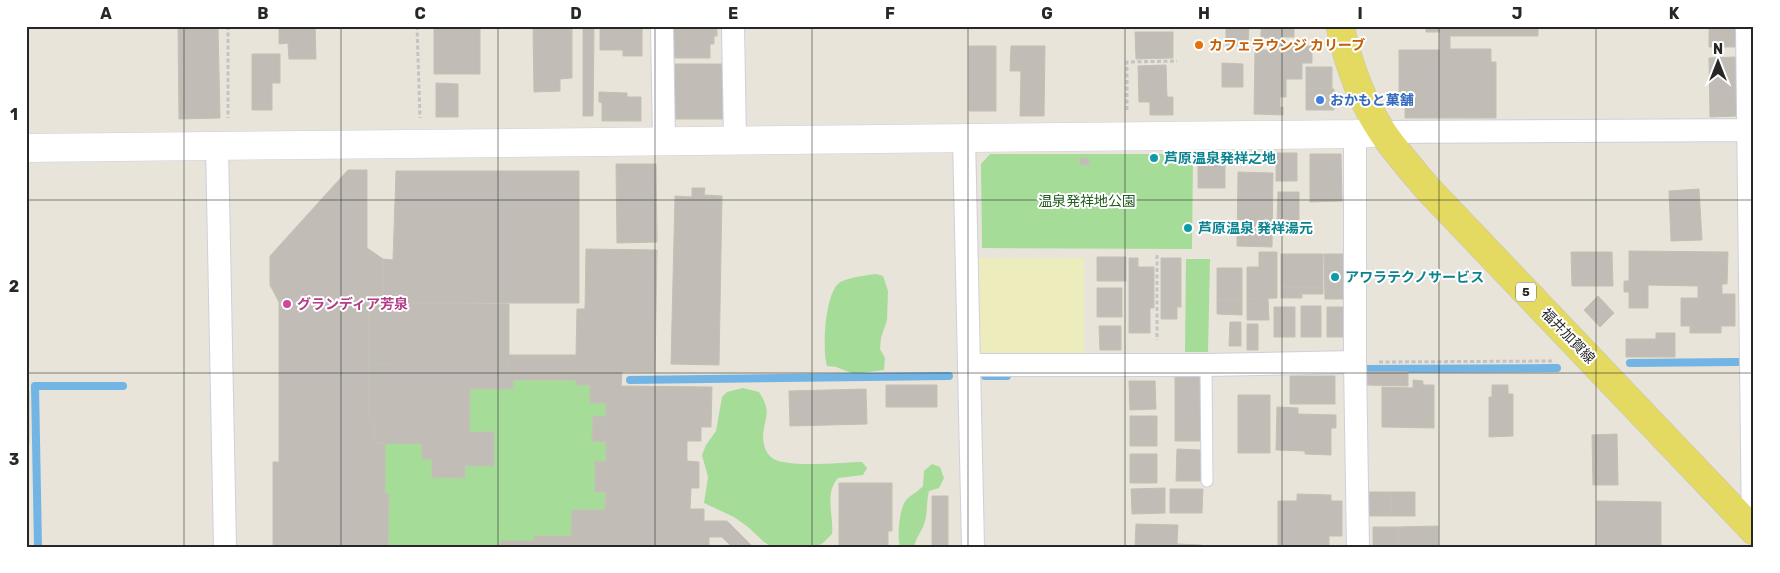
<svg xmlns="http://www.w3.org/2000/svg" width="1780" height="573" font-family="Rubik,'Noto Sans JP',sans-serif">
	<style>
		.green { fill: #a5dc98 }
		.sand { fill: #ececbd }
		.lines { fill: none; stroke-linecap: round; stroke-linejoin: round }
		.stream { stroke: #72b5e4; stroke-width: 8 }
		.building { fill: #c1bdb6; stroke: #c3c0b3 }
		.lane-casing { stroke: #cecfdf; stroke-width: 13 }
		.street-casing { stroke: #cecfdf; stroke-width: 24 }
		.secondary-casing { stroke: #cecfdf; stroke-width: 29 }
		.primary-casing { stroke: #c3c3c3; stroke-width: 29 }
		.path { stroke: #c3c3c3; stroke-width: 3; stroke-dasharray: 4 2.5; stroke-linecap: butt }
		.lane { stroke: #fff; stroke-width: 11 }
		.street { stroke: #fff; stroke-width: 22 }
		.secondary { stroke: #fff; stroke-width: 28 }
		.primary { stroke: #e5da61; stroke-width: 28 }
		.grid { fill: none; stroke: #272727; stroke-width: 1; stroke-opacity: 0.55 }
		.food-dot { fill: #e8710a; stroke: #fff; stroke-width: 2 }
		.shop-dot { fill: #3f7fe0; stroke: #fff; stroke-width: 2 }
		.culture-dot { fill: #0f9aa8; stroke: #fff; stroke-width: 2 }
		.hotel-dot { fill: #d1479c; stroke: #fff; stroke-width: 2 }
		.labels { text-anchor: middle; dominant-baseline: central; stroke-width: 4; stroke-linejoin: round; paint-order: stroke }
		.shield { fill: #fff; stroke: #686868; stroke-width: 1 }
		.shield-label { font-size: 12px; font-weight: bold; fill: #272727 }
		.food-label { font-size: 14px; font-weight: bold; fill: #c56008; stroke: #fff; text-anchor: start }
		.shop-label { font-size: 14px; font-weight: bold; fill: #366cbe; stroke: #fff; text-anchor: start }
		.culture-label { font-size: 14px; font-weight: bold; fill: #0d838f; stroke: #fff; text-anchor: start }
		.park-label { font-size: 14px; fill: #215c1e; stroke: #fff }
		.hotel-label { font-size: 14px; font-weight: bold; fill: #b23c85; stroke: #fff; text-anchor: start }
		.street-label { font-size: 14px; fill: #272727; stroke: #fff }
		.neatline { fill: none; stroke: #272727; stroke-width: 2 }
		.grid-label { font-size: 16px; text-anchor: middle; font-weight: bold; fill: #272727 }
	</style>
	<rect width="100%" height="100%" fill="#e8e4d9"/>
	<path class="green" d="M990,154h203l-1,95 -210,-1 -1,-84z
		M1186,259h24l-2,93h-23z
		M876,274l7,2 5,15 -1,29 -6,18 -1,11 5,9 -1,12 -30,4 -18,-7 -9,-1c-5,-17 -2,-72 12,-83 6,-5 29,-8 37,-9z
		M513,380h63v5h14v17l16,1v13h-13l-1,25 14,1v20h-11v29l11,1 -1,18h-33l-1,26h-37v5h-32l-1,6h-113l1,-52 -4,-1v-51l37,1v14l10,1v18l33,1v-12h29v-34h-25l1,-43h42z
		M743,388l16,4c13,20 6,23 4,44 0,7 2,16 8,21 12,12 73,5 91,5l5,6 -4,7 -25,3c-14,15 -4,39 -6,56l-9,9 -7,4h-44l-8,-5 -16,-15 -14,-10 -30,-14 4,-26 -6,-22 4,-10 10,-14 6,-34 5,-5z
		M932,464l8,3 4,11 -5,10 -10,3c-3,11 -1,23 -5,33 -3,9 -8,13 -10,23h-14c-3,-10 -1,-40 7,-48 5,-5 11,-7 16,-13l1,-15z"/>
	<path class="sand" d="M979,258h105v98l-106,-1z"/>
	<g class="lines">
		<path class="stream" d="M1630,363l107,-1
			M1367,369l190,-1
			M985,376h22
			M630,380l319,-4
			M38,547l-3,-161h88"/>
	</g>
	<path class="building" d="M178,26h40l2,92 -41,1z
		M279,26h36l1,33h-27l-1,-16 -9,1z
		M434,26h46v48h-46z
		M533,26h39v52l-12,1v12l-26,1z
		M583,26h11l-1,90h-10z
		M674,26h43v10h-3v8h-4v14h-36z
		M1226,26h23l-1,19h-22z
		M1261,26h33v11h-11v9h29v17h-10v16h-16v18h-6v10h3v8l-29,-1 1,-64h17v-12h-11z
		M1426,26h112v10h-88v13h41v13h5v56h-91v-20h-6v-48h41v-18h-14z
		M1709,26h27v21h-27z
		M600,28l42,1v27h-19v-6h-23z
		M1135,32h38v26l-37,1z
		M969,46h27v65h-27z
		M1011,46h34l-1,70h-24l1,-45h-11z
		M252,54h28v29h-8v27h-20z
		M1736,57l1,59 -27,1 -1,-59z
		M1222,63l21,1v23h-21z
		M675,64h49v55h-49z
		M1166,65l1,32h6v18h-23v-13h-11l-1,-36z
		M1306,67h26v22h-26z
		M436,83l22,1v33h-22z
		M1306,89h28v21h-28z
		M599,92l28,1v4h14v24h-39v-18l-3,-1z
		M1276,153h21v28h-21z
		M1198,154h27v34h-27z
		M1310,154h31l1,47 -32,1z
		M1080,158l9,1v6h-9z
		M616,164h40l1,78 -40,1z
		M348,170h19v78l16,11v44l-104,-1 -9,-17v-29z
		M396,171h183v132h-196v-44l10,1z
		M1238,172l35,1 -1,74 -35,-1z
		M692,188h13l-1,7 18,1 -3,169 -48,-1 4,-168 17,1z
		M1699,189l3,51 -31,1 -2,-50z
		M1278,192h21v30h-22z
		M586,249l71,1 -2,122 -79,-1v9h-63v9h-43l-1,43h25v34h-29v12l-33,-1v-18h-10v-15l-48,-1v-26h-5v-53l140,1v-10h67l1,-46h8z
		M1629,251l99,1 -1,32h-5v10h13v32h-14v7h-31v-7h-9v-28h17v-12l-50,-1v23h-19v-16h-5v-11h5z
		M1259,252h18v46l-30,1v-32h12z
		M1571,252h41l1,34h-41z
		M1281,254h42v33h-42z
		M1324,254h21l1,45h-21z
		M1097,257h29v24h-29z
		M1129,258h9v9h16v41h-4v25h-21z
		M1161,258h20v49h-4v12h-16z
		M1217,268h25v32h-25z
		M1281,287h42v7h-21v4h-21z
		M1097,288h25v29h-25z
		M1598,296l16,17 -14,14 -16,-17z
		M1268,298l1,22h-22v-21z
		M1217,300h25v15l-25,-1z
		M279,302l90,1v114h5v26h11v51h4l-1,53h-115v-85h6z
		M369,303l140,1v61l-140,-1z
		M1301,306h20v31h-20z
		M1274,307h21v30h-21z
		M1327,307h20v30h-20z
		M1230,322h11v24h-12z
		M1247,324h11v26h-11z
		M1099,326h22v24h-21z
		M1656,333h19v24h-49v-18h30z
		M576,371l46,1 -1,14 91,1 -1,40h-10v14h-14v20l12,1v26h-8l-1,21h14v12h23l26,26h-21l-10,-10h-13v10h-208v-6h33v-5h37l1,-26h33l1,-18h-11v-31l11,1v-20l-14,-1 1,-25h13v-13h-16v-18h-14z
		M1366,372h42v14l-42,-1z
		M1290,376h45v28h-45z
		M1175,377h25l1,64h-26z
		M1413,380l10,1v4h11v43l-52,-1v-40l31,1z
		M1129,381h26l1,28 -26,1z
		M886,385h51v22h-51z
		M1492,385h16v9h5v42l-24,1v-40h3z
		M866,389l1,35 -77,2 -1,-35z
		M26,391h3v52h-3z
		M1238,395h32v58h-32z
		M1277,407l21,1v6l38,1v13h-5v27l-26,-1v-3l-29,-1z
		M1130,416h27v30h-27z
		M1617,434l1,51h-25l-1,-50z
		M1177,449l24,1v31h-25z
		M1130,454h27v29h-27z
		M839,483h53v48h-4v16h-53l4,-1z
		M1165,488v25l-33,1 -1,-25z
		M1170,489h33l-1,24h-32z
		M1369,492h22v24h-23z
		M1391,492h24v24h-24z
		M1297,494l34,1v6h11v35h-13v11l-51,-1v-45h19z
		M932,496h16v51h-16z
		M1597,501l64,1v44l-64,1z
		M1136,524l42,1 -1,19 24,1v2h-66z
		M1438,526v21h-40v-20z
		M1373,527h25v19h-25z"/>
	<g class="lines">
		<g class="lane-casing">
			<path id="lane" d="M1206,365l1,116"/>
		</g>
		<g class="street-casing">
			<path id="street" d="M662,26l2,115
				M733,26l2,114
				M1747,26l6,505
				M1383,132l371,-2
				M1355,134v228l3,185
				M964,137l9,410
				M217,145l8,402
				M969,365h237l149,-3"/>
		</g>
		<g class="secondary-casing">
			<path id="secondary" d="M26,148l1329,-14 28,-2"/>
		</g>
		<g class="primary-casing">
			<path id="primary" d="M1340,26c8,37 22,76 43,107 13,19 30,38 45,56l326,342"/>
		</g>
		<path class="path" d="M228,26v92
			M417,26l3,92
			M1127,110v-48l50,-1
			M1157,255v85
			M1379,362l174,-1"/>
		<use href="#lane" class="lane"/>
		<use href="#street" class="street"/>
		<use href="#secondary" class="secondary"/>
		<use href="#primary" class="primary"/>
	</g>
	<path class="grid" d="M184,26v521M341,26v521M498,26v521M655,26v521M812,26v521M968,26v521M1125,26v521M1282,26v521M1439,26v521M1596,26v521M26,200h1728M26,373h1728"/>
	<circle class="food-dot" cx="1199" cy="45" r="5"/>
	<circle class="shop-dot" cx="1320" cy="100" r="5"/>
	<g class="culture-dot">
		<circle cx="1154" cy="158" r="5"/>
		<circle cx="1188" cy="228" r="5"/>
		<circle cx="1335" cy="277" r="5"/>
	</g>
	<circle class="hotel-dot" cx="287" cy="304" r="5"/>
	<g class="labels">
		<rect class="shield" x="1516" y="282.5" width="20" height="19" rx="4"/>
		<g class="shield-label">
			<text x="1526" y="292">5</text>
		</g>
		<g class="food-label">
			<text x="1209" y="45">カフェラウンジ カリーブ</text>
		</g>
		<g class="shop-label">
			<text x="1330" y="100">おかもと菓舗</text>
		</g>
		<g class="culture-label">
			<text x="1164" y="158">芦原温泉発祥之地</text>
			<text x="1198" y="228">芦原温泉 発祥湯元</text>
			<text x="1345" y="277">アワラテクノサービス</text>
		</g>
		<g class="park-label">
			<text x="1087" y="201">温泉発祥地公園</text>
		</g>
		<g class="hotel-label">
			<text x="297" y="304">グランディア芳泉</text>
		</g>
		<g class="street-label">
			<text transform="translate(1568 336) rotate(46)">福井加賀線</text>
		</g>
	</g>
	<rect width="1780" height="573" fill="none" stroke="#ffffff" stroke-width="55"/>
	<g transform="translate(1718 62)" stroke="#ffffff" stroke-width="4" paint-order="stroke">
	<path d="M0-4L9 19L0 12L-9 19Z" fill="#272727"/>
	<text y="-8" font-size="14" font-weight="bold" text-anchor="middle" fill="#272727">N</text>
	</g>
	<rect x="28" y="28" width="1724" height="518" class="neatline"/>
	<g class="grid-label">
		<text x="106" y="19">A</text>
		<text x="263" y="19">B</text>
		<text x="420" y="19">C</text>
		<text x="576" y="19">D</text>
		<text x="733" y="19">E</text>
		<text x="890" y="19">F</text>
		<text x="1047" y="19">G</text>
		<text x="1204" y="19">H</text>
		<text x="1360" y="19">I</text>
		<text x="1517" y="19">J</text>
		<text x="1674" y="19">K</text>
		<text x="14" y="120">1</text>
		<text x="14" y="292">2</text>
		<text x="14" y="465">3</text>
	</g>
</svg>
